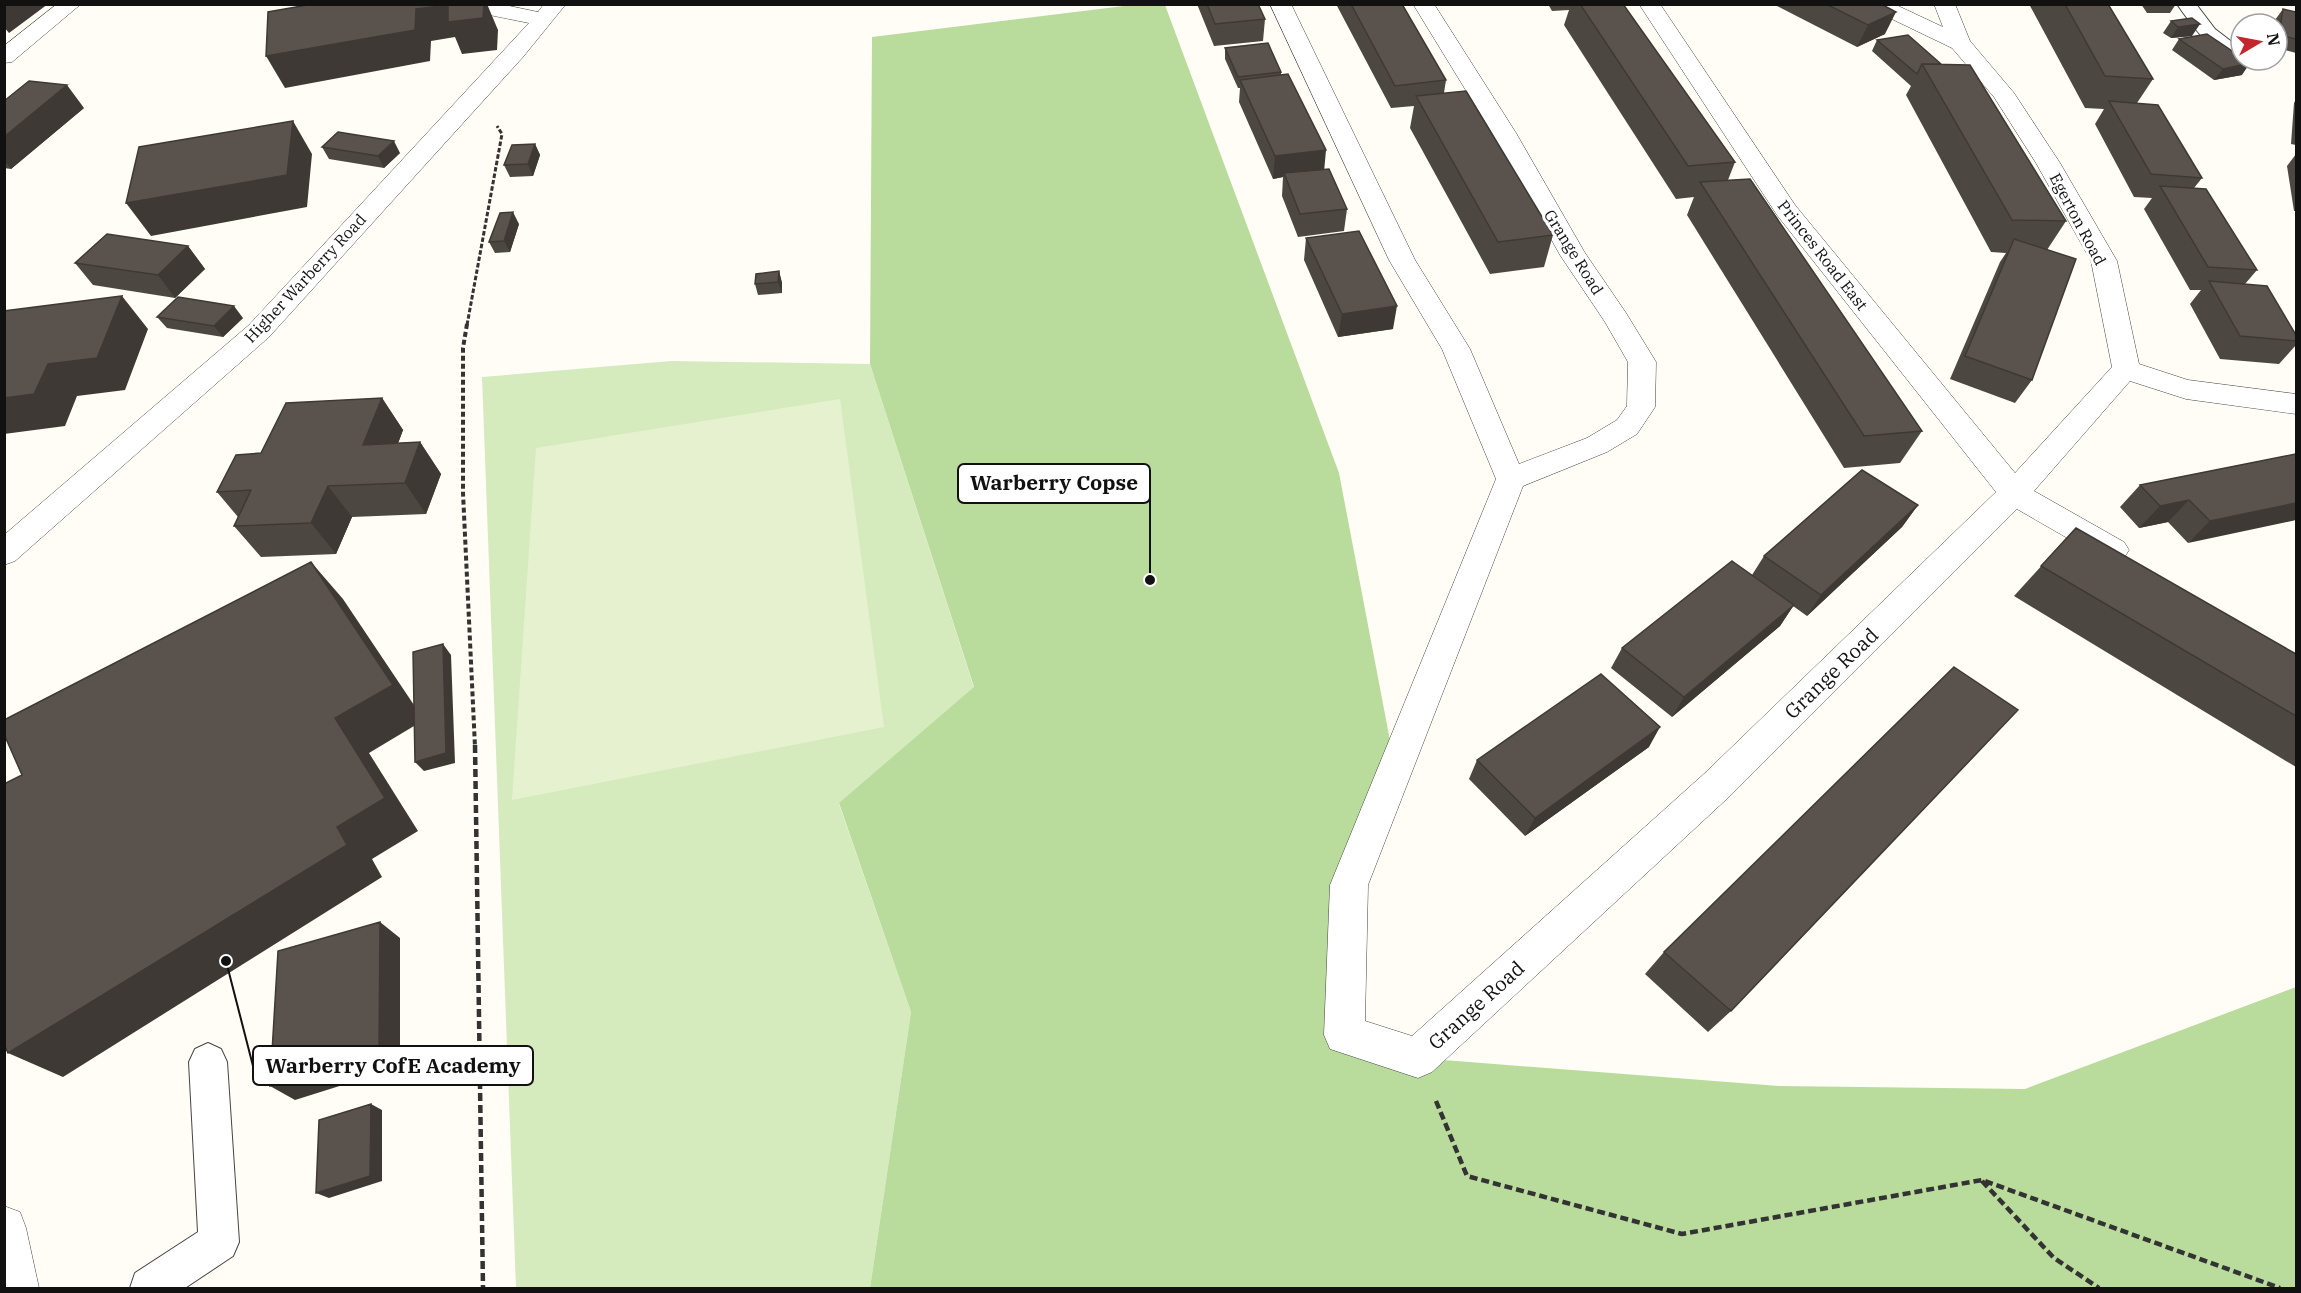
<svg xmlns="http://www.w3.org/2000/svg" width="2301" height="1293" font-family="'IBM Plex Serif',serif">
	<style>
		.green { fill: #d5ebbd }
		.forest { fill: #b9dc9c }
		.pitch { fill: #e6f2cf }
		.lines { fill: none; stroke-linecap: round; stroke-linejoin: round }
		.lane-casing { stroke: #444; stroke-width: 2 }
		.street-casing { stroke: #444; stroke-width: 1 }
		.path-far2 { stroke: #333; stroke-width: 3; stroke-dasharray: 4.5 2; stroke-linecap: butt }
		.path-far1 { stroke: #333; stroke-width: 4; stroke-dasharray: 5 3; stroke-linecap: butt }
		.path { stroke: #333; stroke-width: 4.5; stroke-dasharray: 8 4; stroke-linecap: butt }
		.lane { fill: #fff; fill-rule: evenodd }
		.street { fill: #fff; fill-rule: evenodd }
		.wall { fill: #4d4742 }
		.shaded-wall { fill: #3f3936 }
		.building { fill: #5a524d; stroke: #3f3936; stroke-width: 1.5 }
		.labels { text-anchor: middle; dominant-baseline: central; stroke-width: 6; stroke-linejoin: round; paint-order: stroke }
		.far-street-label { font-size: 16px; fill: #111; stroke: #fff }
		.street-label { font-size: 20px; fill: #111; stroke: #fff }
		.leader { fill: none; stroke: #111; stroke-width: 2 }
		.callout-dot { fill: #111; stroke: #fff; stroke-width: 2 }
		.callout { fill: #fff; stroke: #111; stroke-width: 2 }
		.callout-label { font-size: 21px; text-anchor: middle; font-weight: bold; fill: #111 }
	</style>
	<rect width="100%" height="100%" fill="#fffdf5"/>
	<path class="green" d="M671,361l199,3 104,324 -135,116 72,208 -41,276h-354l-34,-911z"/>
	<path class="forest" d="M1132,5h33l174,468 57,299 -47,113 -5,150 74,23 361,28 246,3 271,-102v301h-1426l41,-276 -72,-209 135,-116 -104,-323 2,-327z"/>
	<path class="pitch" d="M840,399l44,328 -372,73 24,-352z"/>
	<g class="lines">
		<g class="lane-casing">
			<path id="lane" d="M2177,4h19l19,25 26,20v11h9l-2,3c-25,6 -58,-40 -71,-59z
				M208,1043l13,6 6,13 12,180 -6,14 -48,32h-55l5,-15 63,-41 -9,-170 6,-13z"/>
		</g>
		<g class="street-casing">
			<path id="street" d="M57,4h24l-69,58 -8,1v-17z
				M455,4h45l38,8 6,-8h22l-43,53 -254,280 -254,224 -11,4v-30l245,-210 280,-302 -64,-13 -7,-2z
				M1270,4h21l124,256 55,89 49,115 68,-26 30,-18 10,-14 1,-44 -23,-40 -45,-67 -68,-122 -79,-129h21l82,129 69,120 41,60 30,49 -1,45 -18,27 -30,18 -84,34 -155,399 -3,136 47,15 293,-263 291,-281 -219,-277 -138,-211h21l135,201 220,268 97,-106 -21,-106 -55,-98 -42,-66 -42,-49 -83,-40 -3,-4h28l49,23 -9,-23h21l15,37 44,52 46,70 57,98 22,103 49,16 108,14v20l-110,-15 -56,-18 -96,110 90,51 5,8 -5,8 -11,4 -11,-4 -85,-49 -286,286 -299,277 -14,6 -88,-29 -6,-14 6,-150 166,-406 -54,-130 -53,-89z
				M4,1206l16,6 6,16 13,60h-35z"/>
		</g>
		<path class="path-far2" d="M467,325l35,-191 -5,-8"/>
		<path class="path-far1" d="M467,324l-4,24v145l12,254"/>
		<path class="path" d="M475,745l8,543
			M1436,1101l31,75 215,58 300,-54 298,108
			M1982,1181l72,77 45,30"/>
		<use href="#lane" class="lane"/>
		<use href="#street" class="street"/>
	</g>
	<path class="wall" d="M1197,4h61l7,15 -2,22 -49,5z
		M1336,4h66l44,76 -2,13 109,142 -9,32 -54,7 -80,-146 4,-22 -23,2z
		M1548,4h75l112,158 -7,18 194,251 -22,32 -56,5 -157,-253 7,-18 -18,2 -112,-174 5,-15 -17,1z
		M1773,4h108l4,30 -28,13z
		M2029,4h79l45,75 -16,24 65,75 -8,10 63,82 -12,14 51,51v10l-17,19 -59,-5 -30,-55 11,-14h-11l-46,-81 8,-11 -18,-1 -39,-73 9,-15 -19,-1z
		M2141,4h35l-6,9h-23z
		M2283,9l13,3v41l-19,-5v-24h-3l1,-4z
		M2171,21l21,15 -21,2 -8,-5z
		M1908,35l158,186 -19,29 -15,130 -17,23 -65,-24 50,-117 6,-9 -15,-1 -85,-157 5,-9 -39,-35 5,-11z
		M2179,39l63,36 -28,5 -42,-30z
		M1225,48l56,24v3l43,94 23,40 -3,22 -46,6 -16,-41 1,-19 -10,2 -34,-77 1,-14h-2l-13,-29z
		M2296,99v46l-5,-1 3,-41z
		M4,101l80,7 -73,61 -7,-1z
		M535,144l5,11 -7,21 -23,1 -6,-12z
		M322,147l78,6 -16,15 -55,-9z
		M2296,154v57h-2l-7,-45z
		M519,224l-9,28 -15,1 -6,-11z
		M1306,238l87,91 -55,8 -34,-77z
		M188,246l17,23 -30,29 -82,-13 -18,-22z
		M779,271l3,12v10l-24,2 -3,-11z
		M157,317l86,1 -20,19 -56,-9z
		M382,398l21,32 -5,13 22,-1 21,32 -15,40 -74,3 -16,37 -75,3 -27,-31 4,-9 -21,-25 44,-39z
		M2296,454l-108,89 -20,-21 -29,6 -19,-21 20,-22z
		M1918,505l-16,22 -95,89 -14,-10 -13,20 -108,91 -61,-49 11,-20 130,-73 12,-19z
		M2076,528l220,126v113l-282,-171z
		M1649,747l-124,89 -56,-57 8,-19z
		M1664,952l67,59 -23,21 -63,-58z"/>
	<path class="shaded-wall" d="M4,4h44l-39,29 -5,-6z
		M487,4l11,26 -1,20 -35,4 -7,-17 -24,4 -1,20 -145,27 -19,-32 150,-47 32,-4z
		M1896,12l-11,22 -28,13 11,-22z
		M2200,24l-8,12 -21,2 7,-11z
		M2250,63l-8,12 -28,5 9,-11z
		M67,85l17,23 -73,61 -7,-9v-23z
		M293,121l19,33 -5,53 -156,29 -25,-33z
		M394,141l6,12 -16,15 -6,-12z
		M535,144l5,11 -7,21 -5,-12z
		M1326,150l-2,22 -40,1 -1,4 -10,2 2,-23z
		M513,212l6,12 -9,28 -6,-11z
		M188,246l17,23 -30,29 -17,-23z
		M779,271l3,12v10l-4,-11z
		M122,296l26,33 -23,61 -48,6 -12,30 -61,8v-36l44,-34z
		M234,306l9,12 -20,19 -9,-11z
		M1397,306l-4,23 -55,8 4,-23z
		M382,398l21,32 -17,46 -23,-31z
		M420,442l21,32 -15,40 -21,-31z
		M328,486l24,31 -16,37 -25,-31z
		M2189,500l-21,22 -29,6 21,-22z
		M2296,503v17l-108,23 22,-22z
		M1918,505l-16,22 -95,89 14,-21z
		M311,562l32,37 81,121 -55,33 49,78 -46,28 10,18 -319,200 -55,-24 329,-226 -2,-109z
		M1794,605l-14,21 -108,91 12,-20z
		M443,644l8,11 4,108 -31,8 -9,-9z
		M1660,727l-11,20 -124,89 10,-18z
		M380,922l20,16v129l-105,33 -25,-14z
		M371,1104l11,6v71l-53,17 -13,-5z"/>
	<path class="building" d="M313,4h171l-1,14 -35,4v-17l-32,4 -1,21 -149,26 2,-44z
		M1207,4h51l7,15 -50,5z
		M1351,4h51l44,76 -51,6z
		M1580,4h43l112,158 -47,4z
		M1826,4h55l15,8 -28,13z
		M2065,4h43l45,75 -48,-3z
		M2283,9l13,3v27l-17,-4z
		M2192,18l8,6 -22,3 -7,-6z
		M2207,34l34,23v3h4l5,3 -27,6 -44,-30z
		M1908,35l33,29h-19l-5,10 -40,-34z
		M1268,43l13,29 -43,5 -13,-29z
		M1922,64l48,1 96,156 -54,-1z
		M1288,74l38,76 -51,6 -35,-76z
		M29,81l38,4 -63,52v-36z
		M1466,91l87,144 -55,7 -82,-146z
		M2109,101l49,4 44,73 -51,-4z
		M293,121l-6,54 -161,28 13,-56z
		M338,132l56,9 -16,15 -56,-9z
		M535,144l-7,20 -24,1 8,-20z
		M1329,169l18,40 -47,5 -16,-41z
		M1750,179l172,252 -58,5 -164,-254z
		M2160,186l46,3 51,81 -49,-3z
		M513,212l-9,29 -15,1 11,-29z
		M1359,231l38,75 -55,8 -36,-76z
		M107,234l81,12 -30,29 -83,-12z
		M2014,239l62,20 -44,121 -67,-24z
		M779,271l-1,11 -23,2 1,-10z
		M2209,281l58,5 29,49v6l-56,-5z
		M122,296l-25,62 -49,6 -14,30 -30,4v-87z
		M178,297l56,9 -20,20 -57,-9z
		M382,398l-19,47 57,-3 -15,41 -77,3 -17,37 -77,3 17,-36 -34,2 19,-37 25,-2 25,-50z
		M2296,454v49l-86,18 -21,-21 -29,6 -20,-21z
		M1862,470l56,35 -97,90 -57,-39z
		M2076,528l220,126v62l-255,-150z
		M1732,561l62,44 -110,92 -62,-49z
		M311,562l82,123 -58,33 50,80 -48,29 10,18 -339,208 -4,-9v-260l18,-9 -18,-41v-14z
		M443,644l3,109 -31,9 -2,-110z
		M1954,667l64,43 -287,301 -67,-59z
		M1601,674l59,53 -125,91 -58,-58z
		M380,922l-1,131 -109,33 8,-135z
		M371,1104l-1,72 -54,17 3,-73z"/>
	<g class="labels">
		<g class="far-street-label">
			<text transform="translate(2078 219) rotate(62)">Egerton Road</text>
			<text transform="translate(1574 252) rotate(58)">Grange Road</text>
			<text transform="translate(1823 255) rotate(52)">Princes Road East</text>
			<text transform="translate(305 278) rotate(-47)">Higher Warberry Road</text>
		</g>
		<g class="street-label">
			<text transform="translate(1831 673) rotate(-44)">Grange Road</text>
			<text transform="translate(1476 1005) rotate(-42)">Grange Road</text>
		</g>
	</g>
	<path class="leader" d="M1150 580L1150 483M226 961L253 1066"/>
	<g class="callout-dot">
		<circle cx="1150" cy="580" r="6"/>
		<circle cx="226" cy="961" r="6"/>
	</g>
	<g class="callout">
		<rect x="958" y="464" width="192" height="39" rx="6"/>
		<rect x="253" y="1046" width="280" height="39" rx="6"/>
	</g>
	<g class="callout-label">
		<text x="1054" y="490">Warberry Copse</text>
		<text x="393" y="1073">Warberry CofE Academy</text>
	</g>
	<rect width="2301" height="1293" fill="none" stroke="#111111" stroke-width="12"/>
	<g transform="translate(2259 42) rotate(80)"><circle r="28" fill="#ffffff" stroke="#a0a0a0" stroke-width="1.5"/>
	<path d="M0-4.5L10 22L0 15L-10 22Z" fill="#c4262e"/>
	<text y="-9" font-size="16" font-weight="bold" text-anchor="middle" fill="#111111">N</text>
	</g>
</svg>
